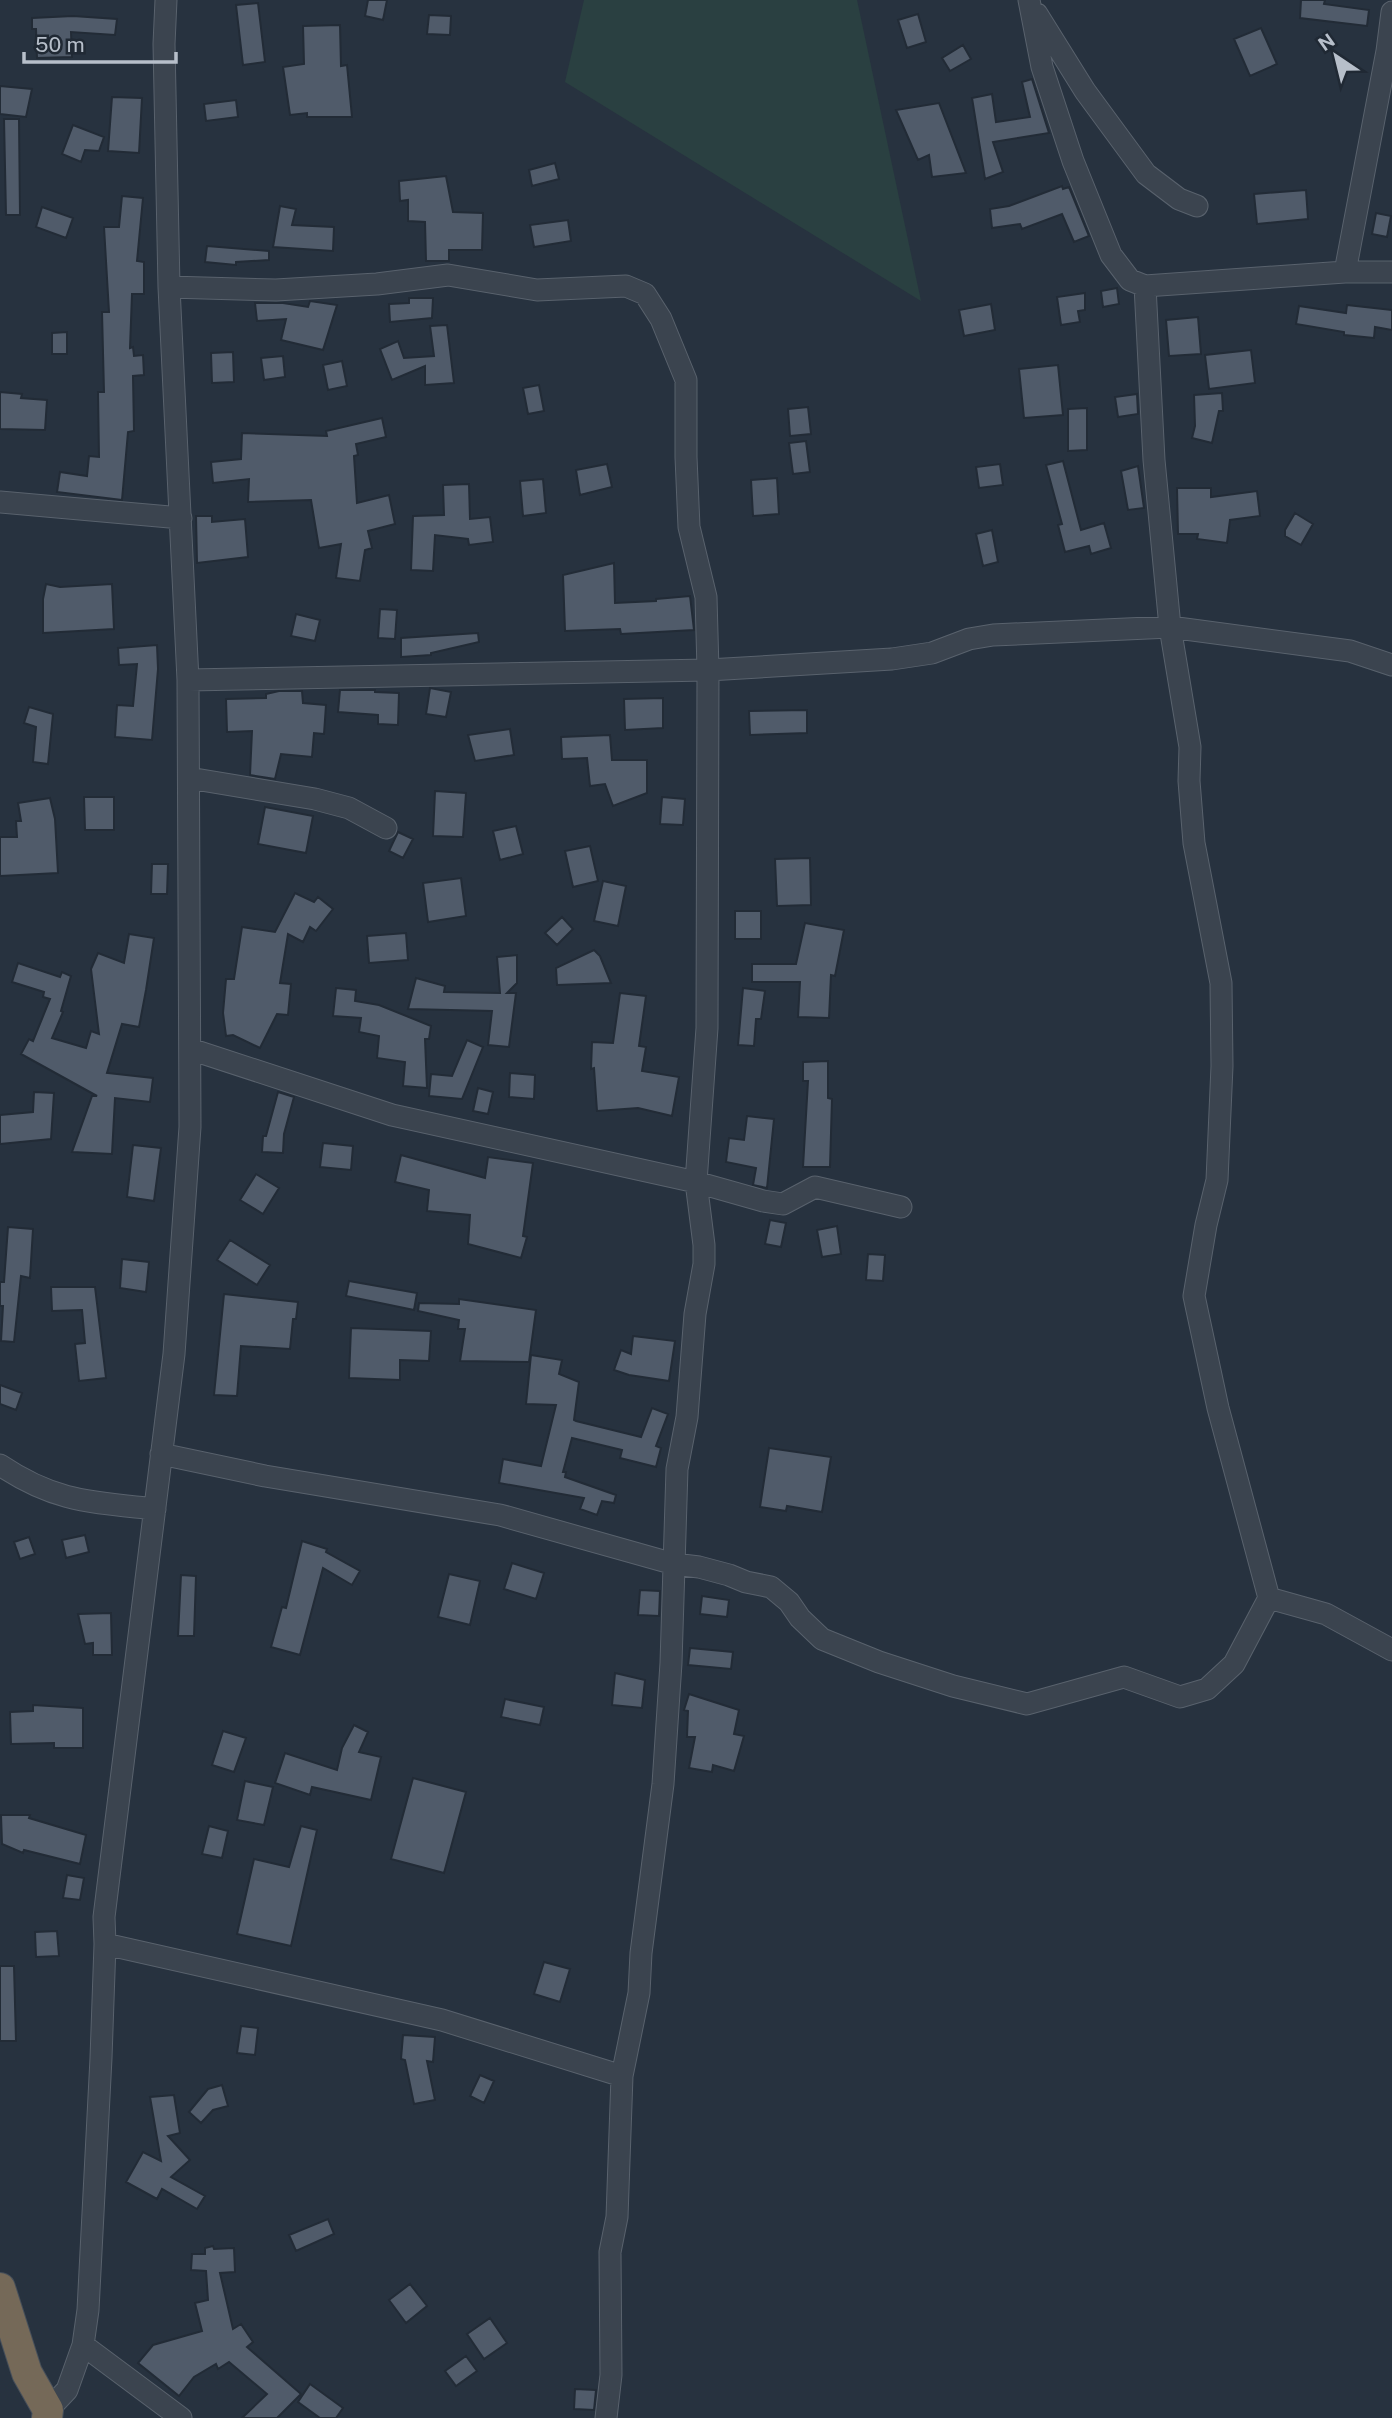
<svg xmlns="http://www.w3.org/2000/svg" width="1392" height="2418" font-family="'Public Sans',sans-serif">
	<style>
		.green { fill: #2a4041 }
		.building { fill: #505b6a; stroke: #222b36; stroke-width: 2 }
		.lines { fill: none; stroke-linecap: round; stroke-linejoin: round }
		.minor-casing { stroke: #59626d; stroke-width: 23 }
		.highway-casing { stroke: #464f5a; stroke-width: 32 }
		.minor { stroke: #3b444f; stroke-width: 21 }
		.highway { stroke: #756958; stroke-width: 30 }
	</style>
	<rect width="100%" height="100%" fill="#27323f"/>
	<path class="green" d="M584,0h273l64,301 -356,-219z"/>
	<path class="building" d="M368,0h19l-4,20 -18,-4z
		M1301,0h24l-1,4 45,6 -2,16 -67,-8z
		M258,3l7,59 -22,3 -7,-60z
		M918,14l8,28 -19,6 -9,-28z
		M429,15l22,1 -1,19 -23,-1z
		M73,16l44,3 -2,16 -44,-3 1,25 -35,1 -1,-29h-4v-11z
		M340,25l1,41 6,-1 5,52h-45v-4l-17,2 -7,-48 21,-3 -1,-38z
		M1261,28l16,36 -27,12 -16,-37z
		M963,45l8,14 -21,12 -8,-13z
		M1032,79l17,54 -56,9 10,30 -18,7 -13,-81 20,-4 4,28 34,-5 -8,-35z
		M0,86l32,3 -6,28 -26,-3z
		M112,97l30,1 -3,55 -31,-2z
		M236,100l2,17 -32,4 -2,-17z
		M939,103l27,70 -34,4 -3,-22 -11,5 -22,-50z
		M4,119h15l1,96h-14z
		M73,125l31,12 -5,14 -14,-1 -4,12 -19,-8z
		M555,163l4,16 -27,7 -3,-16z
		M446,176l7,36 30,1 -1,37h-33v11h-23l-1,-39 -17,-1v-21l-8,1 -1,-20z
		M1062,186l1,3 6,-2 20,49 -15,6 -12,-28 -40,15 -2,-5 -28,4 -2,-19 19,-3z
		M1306,190l2,29 -51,5 -3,-30z
		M122,196l21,2 -6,63 7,1v32h-12l-2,54 3,-1 1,9 9,-1 1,20 -11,1 1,55 -6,1 -6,68 -65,-8 3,-20 27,4 2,-20 10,1 -1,-65h6l-2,-80h7l-5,-85h15z
		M280,206l16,3 -4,16 42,2 -1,24 -60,-4z
		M42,207l31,11 -7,20 -30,-11z
		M1376,213l15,3 -4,21 -15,-3z
		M568,220l3,21 -37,6 -4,-22z
		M207,246l62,5v9l-33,2v3l-31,-3z
		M1117,288l2,16 -16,3 -2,-16z
		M1085,293v17l-7,1 2,11 -19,3 -4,-28z
		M409,298h24l-1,20 -42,4 -1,-18 20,-1z
		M310,301l27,4 -14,45 -42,-10 5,-21 -29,2 -2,-18h28l25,4z
		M991,304l4,26 -31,6 -5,-26z
		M1347,305l45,5v20l-17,-3 -1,11 -30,-3v-3l-48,-8 3,-18 47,7z
		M1198,317l3,37 -32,2 -3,-36z
		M447,325l7,58 -29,2v-19l-33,14 -12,-31 18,-8 6,17 30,-2 -4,-30z
		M67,332v22h-15v-21z
		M1251,350l4,33 -46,6 -4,-34z
		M233,352l1,30 -22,1 -1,-30z
		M283,356l2,21 -21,3 -3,-22z
		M342,361l5,25 -19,4 -5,-25z
		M1058,365l5,50 -39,3 -5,-49z
		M539,385l5,26 -16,3 -5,-26z
		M0,392l22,2 -1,4 26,2 -2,30 -45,-1z
		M1222,393l1,18h-4l-7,32 -20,-5 3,-12 -1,-31z
		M1137,394l1,20 -20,3 -3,-20z
		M808,407l3,27 -21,2 -2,-27z
		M1087,408v42l-19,1v-42z
		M382,418l4,19 -30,7 2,11 -4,1 3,47 32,-8 6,29 -27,7 4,17 -7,2 -5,31 -24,-3 5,-34 -22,4 -8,-48 -63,2 1,-23 -36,4 -2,-21 30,-3 1,-26 85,3 -1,-5z
		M806,441l4,31 -17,2 -4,-31z
		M1063,461l18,69 23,-7 7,25 -20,6 -2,-8 -24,6 -7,-27 4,-1 -16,-59z
		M607,464l5,23 -32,8 -4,-25z
		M1000,464l3,21 -24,3 -3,-21z
		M1138,466l6,42 -16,2 -7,-39z
		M777,478l2,36 -26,2 -2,-36z
		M543,479l3,34 -23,3 -3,-35z
		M469,484l1,35 20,-2 3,25 -24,3 -1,-6 -33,-4 -2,36 -22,-1 2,-54 31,-1 -1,-30z
		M1177,488h34v9l46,-6 3,25 -30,4 -3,23 -30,-4 1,-5h-20z
		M1295,513l18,11 -12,21 -16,-9v-6z
		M196,516h16v6l33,-3 3,38 -51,6z
		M992,530l6,32 -15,4 -7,-32z
		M614,563l1,40 41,-2v-2l34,-3 4,34 -73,4 -1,-5 -55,2 -2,-56z
		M46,584l14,3 52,-3 2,45 -71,4v-34z
		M380,609l17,1 -2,29 -17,-1z
		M296,614l24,6 -5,21 -24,-5z
		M478,633l1,9 -48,11v2l-30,2v-19z
		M157,645l1,24 -6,71 -37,-3 2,-32 16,1 4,-42 -18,1 -1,-17z
		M430,688l21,4 -5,25 -20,-3z
		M340,690h35v2l24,1 -1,32 -20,-1v-9l-40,-3z
		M279,691h23l1,12 23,2 -2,29 -10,-1 -2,24 -31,-3 -6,25 -25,-4 2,-44 -25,1 -1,-33 40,-1v-4z
		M663,698v30l-38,2 -1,-31z
		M29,707l24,7 -5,50 -15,-2 3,-35 -12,-4z
		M807,710v23l-57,2 -1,-24z
		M510,729l4,26 -39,6 -7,-26z
		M610,735l2,25h35v33l-34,13 -8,-22 -15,2 -3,-28 -25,1 -1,-22z
		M435,791l31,2 -3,44 -30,-1z
		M84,797h30v33h-29z
		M662,797l23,2 -2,26 -23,-1z
		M50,798l5,21 3,54 -58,3v-39h17l-1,-16h5l-3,-18z
		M265,807l48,9 -7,37 -48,-9z
		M516,826l7,28 -23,6 -7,-29z
		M398,832l15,7 -10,19 -14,-7z
		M590,846l8,35 -25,6 -8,-36z
		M810,858l1,47 -34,1 -2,-47z
		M152,864h16l-1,30h-16z
		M461,878l5,38 -38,6 -5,-39z
		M603,881l23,5 -8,40 -24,-5z
		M295,893l19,9 4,-5 15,12 -17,22 -6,-4 -7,15 -15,-8 -8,49 11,1 -3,31 -11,-1 -17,34 -27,-13 -7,1 -3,-23 3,-34h8l8,-52 33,5z
		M735,911h26v28h-26z
		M562,917l11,12 -16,16 -12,-12z
		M805,923l39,7 -9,46 -4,-1 -2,43 -31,-1 2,-35h-48v-18h44z
		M406,933l2,27 -39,3 -2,-27z
		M129,934l25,4 -8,52 -7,37 -17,-3 -15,49 46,5 -3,24 -35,-4 -3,56 -40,-2 20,-56h5l-76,-42 8,-15 4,2 17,-42 -7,-2 1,-5 -32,-10 6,-19 42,14 2,-5 9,4 -10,35 2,1 -11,26 34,10 5,-17 8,3 -8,-65 7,-16 26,10z
		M594,950l6,6 11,27 -54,2 -1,-17z
		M517,955v28l-10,10h9l-7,54 -21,-2 4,-34 -84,-2 8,-31 29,8 -1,6 56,1 -3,-36z
		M336,988l20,2 -1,11 24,4 52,21 -2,13h-4l2,49 -24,-2 2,-24 -28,-4 2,-22 -20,-4 2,-14 -28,-2z
		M743,988l22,3 -4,28h-5l-2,27 -16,-1z
		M620,993l26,3 -7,50 7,1 -4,24 37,6 -7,39 -34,-8 -41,3 -3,-43 -3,1 1,-27 21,1z
		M467,1040l16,7 -21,52 -33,-3 2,-22 21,2z
		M828,1061v37l4,1 -2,68h-27l5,-86h-5v-19z
		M510,1073l25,2 -1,24 -25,-2z
		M478,1088l15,4 -5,22 -15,-3z
		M34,1092l20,1 -3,46 -51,5v-29l33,-3z
		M278,1092l16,5 -10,37 -1,19 -21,-1 1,-16h3z
		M747,1116l27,3 -7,69 -14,-3 3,-17 -30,-6 3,-24 15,2z
		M323,1143l30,3 -2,24 -31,-3z
		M133,1145l28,3 -7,53 -27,-4z
		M401,1155l84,23 3,-21 45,6 -10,73 4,1 -6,21 -53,-14 2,-29 -43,-4 2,-21 -34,-8z
		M256,1174l23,14 -16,26 -23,-14z
		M770,1220l16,3 -5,24 -16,-3z
		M837,1226l4,28 -19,3 -5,-27z
		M8,1227l25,2 -3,49 -9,-2 -7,66 -13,-1 2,-35h-3v-24h4z
		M230,1240l40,25 -13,20 -40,-25z
		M868,1254l17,1 -2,26 -17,-1z
		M122,1259l27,3 -3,30 -26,-4z
		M349,1281l68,12 -3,17 -68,-14z
		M51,1287h44l11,91 -27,3 -4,-37 10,-1 -3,-33 -30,1z
		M224,1294l74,8 -2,17h-3l-3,30 -49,-3 -4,50 -23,-1z
		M459,1299l77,11 -7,52 -69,-1 5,-32h-7l1,-9 -41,-9 1,-8 40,1z
		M351,1328l80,3 -2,30 -29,-1v20l-51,-2z
		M633,1336l42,5 -6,40 -40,-6 -15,-5 7,-20 10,4z
		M531,1355l31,5 -3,14 20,8 -5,38 2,1 65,16 11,-29 16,6 -12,32 5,2 -5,19 -36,-9 2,-8 -50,-12 -9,34h3l-1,5 51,18 -2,8 -12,-2 -5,14 -17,-6 4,-11 -85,-15 4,-24 38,7 15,-61 -30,-1z
		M0,1385l22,8 -6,17 -16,-6z
		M769,1448l62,9 -9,55 -35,-6 -1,5 -26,-4z
		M85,1535l4,17 -23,6 -4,-18z
		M29,1537l6,17 -15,5 -6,-17z
		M302,1541l25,8 -1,3 34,19 -8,14 -29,-17 -23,87 -29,-8 11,-40 4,1z
		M512,1563l32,10 -8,26 -32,-10z
		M449,1574l31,7 -10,44 -32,-8z
		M181,1575l15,1 -2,60h-16z
		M640,1590l20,1 -1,25 -21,-1z
		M702,1596l27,4 -2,17 -27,-3z
		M111,1613l1,42h-19v-12l-8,1 -7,-30z
		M690,1648l43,4 -2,17 -43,-4z
		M615,1673l30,7 -3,28 -30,-3z
		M689,1694l50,16 -5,24 10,2 -10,35 -21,-6 -1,7 -23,-4 6,-31h-8l1,-26 -4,-1z
		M505,1699l39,8 -4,18 -39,-8z
		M33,1705l50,3v40h-29v-5l-43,1 -1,-32 23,-1z
		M354,1725l14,7 -9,20 22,5 -10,43 -59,-13 -2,8 -35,-12 10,-30 52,17 5,-22z
		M223,1731l23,7 -12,34 -22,-7z
		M413,1778l53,14 -22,81 -53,-14z
		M245,1781l28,6 -9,38 -27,-5z
		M1,1815h29l-1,3 57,17 -6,29 -56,-14 -1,3 -21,-9z
		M209,1826l19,5 -6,27 -20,-4z
		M301,1826l16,4 -26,116 -54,-12 17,-75 35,8z
		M67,1875l17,3 -4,22 -17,-2z
		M57,1931l2,25 -23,1 -1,-25z
		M544,1962l26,7 -10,33 -26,-8z
		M0,1966h14l2,75h-16z
		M241,2026l17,2 -3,27 -18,-2z
		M403,2035l32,2 -2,25 -6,-1 8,39 -21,4 -9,-44 -4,-1z
		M480,2075l14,6 -10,22 -14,-7z
		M222,2085l6,21 -15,4 -12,13 -12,-11 19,-23z
		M174,2095l6,38 -12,3 22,24 -19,17 34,19 -8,13 -35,-20 -5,10 -31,-17 17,-30 18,9 -11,-64z
		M328,2219l6,15 -38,17 -7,-16z
		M213,2246l1,3 20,-1 1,24 -15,1 13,56 8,-5 12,18 -6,5 54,47 -24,24h-35l25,-24 -38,-32 -11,7 -2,-5 -22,13 -15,19 -41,-33 15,-18 49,-14 -7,-28 13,-3 -2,-29 -15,-1 1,-16h13v-6z
		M410,2284l17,22 -21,17 -17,-23z
		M490,2318l17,25 -23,16 -17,-25z
		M466,2356l11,15 -21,15 -11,-15z
		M310,2384l33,24 -7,10h-16l-22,-16z
		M575,2389l21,1 -2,20 -20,-1z"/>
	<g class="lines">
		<g class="minor-casing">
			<path id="minor" d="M1029,0l13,67 31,94 38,94 19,25 15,6 9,174 16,167 20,120 -1,34 5,62 27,140 1,83 -5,114 -11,45 -12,71 24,112 51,190
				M1037,14l48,77 61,83 33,25 18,7
				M1345,272h47
				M1145,286l200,-14 42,-221 5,-39
				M169,287l107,3 101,-6 71,-9 89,15 89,-4 19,8 16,25 25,61v77l3,70 17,70 2,73 184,-11 40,-6 37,-14 24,-4 177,-8 180,24 42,14
				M0,502l181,16
				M188,680l520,-10 -1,358 -11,154 8,63v19l-9,50 -8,103 -10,52 -6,194 -8,121 -22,169 -2,40 -17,83 -5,141 -7,35 1,123 -5,43
				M189,778l126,21 34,9 37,20
				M190,1049l202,66 304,67 67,19 20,3 32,-17 86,20
				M161,1454l104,22 235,39 174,49 25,3 30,8 17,7 25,5 18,15 11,16 22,21 57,23 74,24 74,18 97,-27 56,20 27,-8 27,-25 35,-66 57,16 66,36
				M0,1465c55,37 91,37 155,44
				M105,1944l337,76 180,56
				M83,2345l98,73
				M48,2410l19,-20 16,-45 5,-35 13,-252 4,-114 -1,-27 70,-563 16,-227 -2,-447 -19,-393 -5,-243 2,-44"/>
		</g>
		<g class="highway-casing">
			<path id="highway" d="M0,2288l27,85 21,37 -1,8"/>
		</g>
		<use href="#minor" class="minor"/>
		<use href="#highway" class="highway"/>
	</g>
	<g transform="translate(1336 56) rotate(325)" stroke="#202934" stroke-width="5" paint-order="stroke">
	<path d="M0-5L12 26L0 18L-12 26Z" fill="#b7bfca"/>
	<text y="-10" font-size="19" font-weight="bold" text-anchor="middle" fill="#b7bfca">N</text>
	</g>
	<path d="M24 52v10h152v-10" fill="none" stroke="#b7bfca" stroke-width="3.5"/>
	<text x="35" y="52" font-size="21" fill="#b7bfca" stroke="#202934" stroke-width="5" paint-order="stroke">50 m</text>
</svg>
